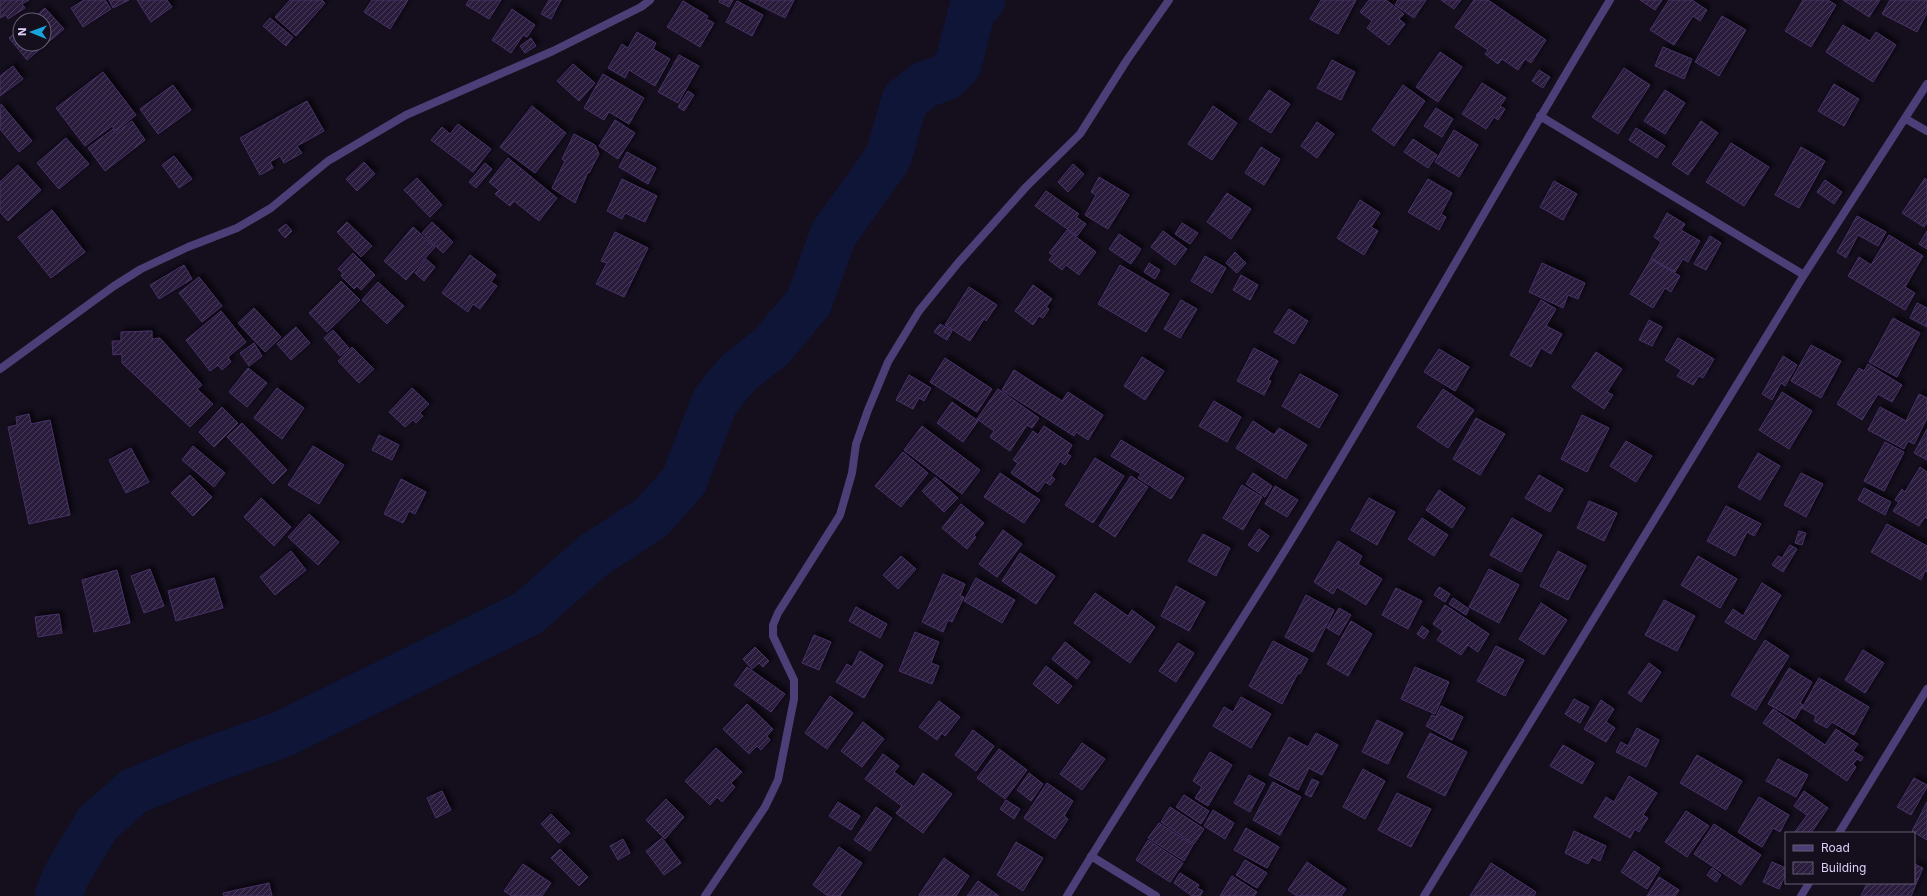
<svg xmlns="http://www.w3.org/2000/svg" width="1927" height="896" font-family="Inter,sans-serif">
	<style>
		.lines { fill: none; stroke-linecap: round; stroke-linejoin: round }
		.river { stroke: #0e1537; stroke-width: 47 }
		.building { fill: url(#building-hatch); stroke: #463166; filter: url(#shadow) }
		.street { stroke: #4c3e77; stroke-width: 8 }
	</style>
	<defs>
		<pattern id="building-hatch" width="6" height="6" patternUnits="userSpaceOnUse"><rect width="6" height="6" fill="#291c3c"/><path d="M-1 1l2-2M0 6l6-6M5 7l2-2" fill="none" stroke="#483c59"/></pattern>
		<filter id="shadow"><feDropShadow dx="3.5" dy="-3.5" stdDeviation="2" flood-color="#0009"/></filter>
	</defs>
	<rect width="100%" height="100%" fill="#140e1d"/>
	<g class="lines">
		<path class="river" d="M58,896l9,-22 30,-50 37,-33 68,-28 83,-30 243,-120 66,-58 58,-38 32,-36 31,-80 23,-28 33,-26 38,-45 24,-67 55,-77 17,-58 19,-15 22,-8 12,-12 14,-55 10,-10"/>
	</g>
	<path class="building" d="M0,0h29l-7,4 3,4 -17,11 -2,-4 -6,3z
		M84,0h21l6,9 -28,18 -12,-19z
		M109,0h20l-16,8z
		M137,0h30l5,7 -21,15z
		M290,0h32l3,3 -29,33 -21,-19z
		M372,0h36l-18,29 -26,-17z
		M469,0h32l-12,19 -23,-14z
		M549,0h12l-10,19 -10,-5z
		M720,0h13l-4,7 -10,-5z
		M749,0h45l-9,18z
		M1321,0h35l-18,34 -28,-15z
		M1369,0h17l18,14 -5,5 6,5 -16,21 -22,-17 5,-7 -12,-9z
		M1398,0h28l-12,18 -19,-13z
		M1441,0h20l-7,9z
		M1474,0h14l58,40 -15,23 -6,-4 -7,11 -16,-11 -4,5 -13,-10 3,-4 -33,-23z
		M1640,0h22l-7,10z
		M1669,0h23l15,10 -7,11 -7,-5 -19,29 -24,-15z
		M1803,0h25l8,5 -25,42 -26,-16z
		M1843,0h37l-11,17z
		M1890,0h37v13l-10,19 -35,-18z
		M683,1l25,15 -2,3 8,4 -14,24 -33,-20z
		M737,1l26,14 -11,21 -26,-14z
		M45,8l19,21 -37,31 -18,-22 11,-9v15h24v-24h-13z
		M512,9l23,16 -8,12 -4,-2 -12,18 -19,-13z
		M1722,16l24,14 -27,46 -24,-14z
		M270,18l23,19 -7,9 -23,-20z
		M1843,25l27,16 6,-9 20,13 -23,37 -47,-30z
		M637,32l19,11 -3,6 17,10 -15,27 -26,-16 -4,8 -17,-10 14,-24 6,4z
		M531,38l5,8 -11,7 -5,-7z
		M1663,47l29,12 -8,20 -29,-13z
		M1440,52l22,15 -24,35 -22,-15z
		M679,55l20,11 -21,37 -20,-11z
		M1332,60l23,12 -14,28 -24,-12z
		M573,64l22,19 -16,18 -22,-20z
		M13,66l10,13 -23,17v-20z
		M1624,68l26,17 -32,49 -26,-17z
		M1539,70l11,7 -7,11 -11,-7z
		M103,72l33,43 -20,16 -4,-5 -27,20 -29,-38z
		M603,74l41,24 -15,26 -20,-12 -5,8 -20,-12z
		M1482,83l24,15 -6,8 5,3 -7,11 -4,-3 -8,12 -24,-15z
		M1834,84l25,15 -15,27 -26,-15z
		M173,85l18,25 -33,24 -18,-25z
		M1403,85l22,16 -31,45 -22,-16z
		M1269,90l21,14 -19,29 -22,-14z
		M1665,90l20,13 -20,31 -21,-13z
		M688,91l6,4 -10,16 -6,-4z
		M307,101l17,30 -27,15 5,7 -18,10 -4,-7 -10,6 3,6 -13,7 -20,-37z
		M1,104l31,37 -13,11 -19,-23z
		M532,106l34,27 -31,40 -35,-26z
		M1213,106l24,17 -25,37 -24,-16z
		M1436,108l17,11 -11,18 -18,-11z
		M615,120l20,13 -17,26 -19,-13z
		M132,121l13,19 -40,31 -17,-23 25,-19 3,4z
		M1701,121l17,12 -30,42 -16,-11z
		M1317,122l17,12 -17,24 -16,-12z
		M458,124l33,25 -18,23 -42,-32 11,-13 8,7z
		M1636,128l29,18 -8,12 -28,-18z
		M1454,130l24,15 -19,32 -24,-15z
		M574,134l21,11 4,9 -10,19 -1,-1 -13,31 -23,-15 13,-27 -3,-2z
		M66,138l23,26 -30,25 -22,-26z
		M1413,139l24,16 -9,13 -24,-16z
		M1731,143l38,24 -25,39 -38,-24z
		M1261,147l19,12 -16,26 -19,-12z
		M1801,147l24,14 -26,47 -24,-13z
		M627,152l29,16 -8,16 -29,-17z
		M174,156l18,23 -13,9 -17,-23z
		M508,158l49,40 -18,23 -25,-20 -4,5 -15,-12 4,-4 -10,-8z
		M364,162l11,12 -18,17 -11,-12z
		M485,163l7,6 -16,19 -7,-6z
		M1073,164l11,10 -16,18 -10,-10z
		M18,165l23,25 -33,31 -8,-9v-30z
		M1099,177l30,18 -21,34 -23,-14 11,-20 -5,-3z
		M417,178l25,27 -12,12 -26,-27z
		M1925,178l2,2v43l-3,4 -22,-14z
		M622,179l35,17 -12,26 -20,-9 -3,6 -15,-8z
		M1428,179l24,14 -11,21 5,3 -7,13 -31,-18z
		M1825,180l17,12 -8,12 -17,-12z
		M1554,181l23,13 -14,26 -23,-13z
		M1046,191l33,23 -3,3 10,7 -9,12 -42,-30z
		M1227,193l24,16 -20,30 -24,-17z
		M1360,200l20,13 -9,14 7,4 -14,24 -27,-17z
		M52,210l33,42 -34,26 -33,-41z
		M1667,213l18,11 -4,6 19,11 -12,21 -5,-3 -8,13 -24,-14 10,-16 -7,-5z
		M1857,216l29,16 -8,14 -20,-11 -12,23 -9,-6z
		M347,222l25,24 -11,11 -24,-25z
		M432,222l21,20 -10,11 -21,-20z
		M1182,223l16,10 -8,11 -15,-10z
		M286,224l6,7 -7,7 -7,-8z
		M413,227l22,20 -29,33 -22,-19z
		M1067,230l29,22 -17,23 -13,-10 -4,5 -13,-10 4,-5 -4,-2z
		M1163,231l24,18 -12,16 -24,-18z
		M1927,231v18l-8,-5z
		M615,232l33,16 -24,49 -28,-13 11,-21 -6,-2z
		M1119,234l22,15 -10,15 -22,-15z
		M1889,235l34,21 -18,31 10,6 -10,17 -57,-34 11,-19 12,8z
		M1710,236l11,7 -15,27 -12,-6z
		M1235,252l11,11 -9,10 -11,-10z
		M353,253l22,22 -14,15 -4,-4 -3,3 -13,-13 2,-3 -5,-4z
		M470,255l26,20 -5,7 6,4 -17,23 -7,-5 -5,8 -26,-19z
		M1205,256l21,12 -14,25 -21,-12z
		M426,259l9,8 -11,14 -9,-8z
		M1651,259l29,17 -9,16 -6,-4 -12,20 -23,-14z
		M1149,263l11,7 -5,9 -11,-7z
		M1542,263l43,20 -7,16 -10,-4 -5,13 -34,-16z
		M184,265l8,14 -33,20 -9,-14z
		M1120,265l49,29 -23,38 -48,-28z
		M1241,275l17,10 -8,15 -17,-10z
		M199,277l23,29 -20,16 -23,-29z
		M341,281l19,19 -33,32 -18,-19z
		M378,282l26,24 -17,18 -25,-24z
		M1033,285l19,14 -6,8 3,2 -6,9 -4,-2 -6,9 -18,-14z
		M969,287l28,18 -11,16 -2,-2 -14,22 -25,-16z
		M1181,300l16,9 -17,29 -16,-9z
		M1541,300l15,9 -10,17 16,8 -11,20 -10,-6 -10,19 -21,-12z
		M1917,303l10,5v19l-17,-9z
		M254,308l27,29 -16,15 -27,-29z
		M1289,309l19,12 -14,23 -20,-12z
		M221,311l25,31 -18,15 3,5 -9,8 -4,-5 -8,6 -24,-31z
		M1893,318l27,15 -23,44 -28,-15z
		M1649,320l13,7 -10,19 -13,-6z
		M940,324l12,7 -5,9 -13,-8z
		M296,327l14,16 -19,17 -14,-16z
		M333,330l16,18 -9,8 -16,-18z
		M152,331v8l8,-1 42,47 -5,4 16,15 -23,23 -68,-64v-9l-9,1 -1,-14h9v-9z
		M1678,338l36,21 -11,19 -4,-2 -6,9 -16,-9 4,-6 -16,-10z
		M254,343l8,13 -13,10 -9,-13z
		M1811,345l30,16 -20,37 -30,-17z
		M352,347l22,22 -15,14 -21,-22z
		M1254,348l24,13 -10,19 3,1 -7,14 -27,-14z
		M1439,349l30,18 -14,24 -31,-19z
		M1596,352l26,17 -15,23 6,3 -9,14 -32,-22z
		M1783,356l14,9 -12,21 -4,-3 -9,17 -10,-6z
		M1142,357l22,14 -19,29 -21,-14z
		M945,358l47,31 -15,23 -47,-30z
		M1868,364l34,21 -10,17 -14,-8 -16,26 -25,-16 22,-36 5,3z
		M248,368l19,15 -20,24 -18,-15z
		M1014,370l48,31 6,-9 35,23 -15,25 -12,-8 -2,4 -72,-46z
		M1300,374l38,21 -19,33 -37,-22z
		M909,375l22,13 -7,13 -5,-3 -6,11 -17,-9z
		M277,388l27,20 -22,31 -28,-21z
		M412,388l17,16 -9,9 3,3 -7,7 -3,-3 -8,7 -16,-15z
		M998,389l41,29 -7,10 -5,-3 -17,26 -20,-14 4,-6 -17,-12z
		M1443,389l31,21 -26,38 -31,-21z
		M1782,392l30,19 -23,38 -30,-19z
		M1919,394l8,4v20l-13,26 -6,-3 -4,8 -36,-19 12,-23 26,14z
		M1214,401l27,16 -14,25 -28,-16z
		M952,402l26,19 -15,21 -26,-19z
		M222,407l16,16 -24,24 -15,-15z
		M29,414l2,10 19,-4 20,95 -41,9 -21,-97 9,-2 -1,-8z
		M1582,415l27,13 -22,44 -26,-13z
		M1476,418l29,16 -25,41 -27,-16z
		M1253,421l21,14 5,-7 28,17 -21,34 -50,-31z
		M242,423l45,47 -14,14 -46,-47z
		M922,426l58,44 -18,24 -58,-44z
		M1044,426l28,19 -5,9 4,2 -6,9 -5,-4 -9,15 4,3 -5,6 -5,-3 -7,10 -27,-19 7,-10 -5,-3 20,-29 5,4z
		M1927,429v31l-13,-7z
		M379,435l20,10 -7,15 -20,-10z
		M1121,440l63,38 -13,21 -33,-21 3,-4 -30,-18z
		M1626,441l26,15 -16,26 -26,-16z
		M1885,442l19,10 -20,39 -20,-10z
		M193,446l32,27 -11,14 -32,-27z
		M313,446l31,19 -25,39 -31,-19z
		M131,448l18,34 -23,11 -17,-33z
		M903,452l25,21 -27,34 -26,-21z
		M1758,453l22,13 -20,34 -22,-13z
		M1095,458l29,18 -31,47 -28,-18z
		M1920,467l7,5v47l-2,-2 -6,9 -26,-15 6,-9 -4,-2 7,-11 3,3z
		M1000,473l40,27 -16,23 -40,-26z
		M1253,473l19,13 -7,11 -19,-13z
		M1801,473l22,11 -17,33 -22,-12z
		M190,475l22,22 -19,19 -22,-23z
		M1539,475l24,14 -13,23 -25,-14z
		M1131,476l17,11 -33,50 -16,-11z
		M935,477l23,21 -14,14 -22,-21z
		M401,479l25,13 -11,22 -6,-3 -6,12 -19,-9z
		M1242,485l20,12 -19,33 -20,-12z
		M1275,486l23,14 -11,17 -22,-13z
		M1864,488l27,14 -6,13 -27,-15z
		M1439,490l26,18 -13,20 -26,-18z
		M261,498l30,29 -17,19 -30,-29z
		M1369,498l26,14 -18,33 -26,-15z
		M1589,501l28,12 -13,28 -27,-13z
		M961,504l23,19 -10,12 2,2 -9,12 -25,-21z
		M1726,506l35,18 -7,12 -7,-4 -12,24 -28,-15z
		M309,514l30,28 -21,23 -30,-28z
		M1422,518l26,17 -14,21 -26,-17z
		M1512,518l30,17 -21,37 -31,-17z
		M1887,524l40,22v26l-2,-1 -4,9 -50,-28z
		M1259,529l10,7 -11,16 -10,-7z
		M1003,530l19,14 -25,33 -18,-13z
		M1799,531l7,2 -4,12 -7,-2z
		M1203,534l27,14 -14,28 -28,-15z
		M1338,541l24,15 -4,8 24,15 -16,26 -29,-18 -4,7 -19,-12z
		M1790,545l7,4 -14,23 -11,-7 6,-9 4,2z
		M291,551l15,19 -31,25 -15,-18z
		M1558,551l28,15 -18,34 -28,-14z
		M1020,553l35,23 -19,28 -34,-23z
		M901,556l15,13 -18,20 -15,-14z
		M1698,556l39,23 -17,29 -39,-23z
		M150,569l14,37 -20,7 -13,-37z
		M1489,569l30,16 -20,38 -30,-16z
		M117,570l13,53 -36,9 -12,-52z
		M943,574l22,10 -5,12 4,1 -12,25 -4,-2 -5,12 -21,-10z
		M214,578l9,30 -47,13 -8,-30z
		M976,578l39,22 -13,23 -38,-22z
		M1762,583l19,12 -26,45 -30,-18 8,-13 10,7z
		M1176,586l29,16 -16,29 -28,-15z
		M1439,587l11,7 -5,8 -11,-7z
		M1396,588l26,13 -14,28 -26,-14z
		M1095,593l33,23 4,-6 23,17 -25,36 -56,-40z
		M1306,595l28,15 -21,42 -28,-15z
		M1453,598l16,11 -3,6 -17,-11z
		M1664,600l31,16 -18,35 -32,-16z
		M1541,603l26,17 -23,35 -25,-16z
		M1445,605l44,29 -11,18 -10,-7 -7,10 -24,-15 6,-9 -10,-7z
		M856,607l31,17 -7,14 -31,-17z
		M1339,608l12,7 -12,20 -12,-7z
		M59,614l3,19 -24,4 -3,-20z
		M1351,621l21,13 -24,42 -21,-12z
		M1422,626l7,5 -5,8 -7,-5z
		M915,632l24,10 -8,21 8,3 -7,18 -33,-13z
		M814,635l17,7 -12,28 -17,-7z
		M1765,640l24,16 -33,54 -25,-15z
		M1273,641l35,18 -8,15 -2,-1 -16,31 -33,-18z
		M1065,642l25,20 -13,17 -25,-20z
		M1178,643l16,10 -18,29 -17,-11z
		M1496,646l28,14 -19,36 -28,-15z
		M755,647l14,14 -6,6 -4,-4 -7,6 -9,-10z
		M1863,650l21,13 -19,30 -20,-13z
		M860,651l23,14 -19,33 -28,-16 11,-18 5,3z
		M1649,663l12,9 -20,30 -13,-9z
		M1046,666l26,20 -14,18 -25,-20z
		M747,667l38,27 -14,18 -37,-27z
		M1415,667l34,15 -14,32 -34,-15z
		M1789,668l23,14 -12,21 3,2 -8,14 -27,-15z
		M1819,678l50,29 -15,28 -22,-13 -5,6 -13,-7 2,-5 -14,-8z
		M830,696l23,17 -26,36 -22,-16z
		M1241,697l30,17 -20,34 -38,-22 11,-19 9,5z
		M1574,699l15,8 -9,16 -15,-9z
		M1601,700l13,9 -8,13 9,6 -9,14 -22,-13z
		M939,701l21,16 -15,19 -3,-3 -5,7 -18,-13z
		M747,704l26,25 -6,7 3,4 -9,10 -4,-4 -8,8 -26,-25z
		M1441,706l22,11 -11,23 -26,-14 6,-11 4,2z
		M1773,709l52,36 11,-16 22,15 -5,7 10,6 -2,4 -4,-2 -4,5 3,3 -9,14 -84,-58z
		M1377,720l26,13 -15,31 -26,-12z
		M863,722l21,17 -22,28 -21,-16z
		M1637,728l22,12 -13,27 -30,-15 5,-10 7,4z
		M973,730l21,16 -18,25 -21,-16z
		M1316,733l22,12 -16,30 -13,-7 -11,22 -29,-15 20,-38 19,10z
		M1430,733l37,19 -22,44 -38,-19z
		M1082,743l23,16 -23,31 -22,-16z
		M1563,745l31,18 -12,21 -32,-18z
		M716,748l26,24 -11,11 4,4 -13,15 -5,-5 -7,8 -25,-24z
		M999,749l28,21 -22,29 -28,-21z
		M1210,752l22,13 -24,41 -13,-8 7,-11 -9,-6z
		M883,754l16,12 -5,6 20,15 9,-14 29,21 -29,39 -27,-20 6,-7 -37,-27z
		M1697,755l45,26 -16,29 -46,-27z
		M1778,759l30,16 -12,22 -30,-16z
		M1363,769l22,12 -20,38 -22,-12z
		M1029,773l14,11 -12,17 -14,-11z
		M1249,775l16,9 -15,28 -16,-9z
		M1629,776l28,17 -14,22 5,3 -9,14 -4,-3 -5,9 -36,-21 12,-20 8,5z
		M1914,778l13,7v2l-16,28 -14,-8z
		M1312,779l7,3 -8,15 -6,-3z
		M1273,782l28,15 -21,38 -27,-15z
		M1047,783l26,18 -9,15 4,3 -13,20 -31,-21z
		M442,791l9,19 -15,8 -9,-20z
		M1804,791l24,17 -17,25h-17l13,-18 -13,-9z
		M1397,793l34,16 -20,38 -33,-17z
		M1184,795l25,16 -8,13 -25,-17z
		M1759,797l30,18 -9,17 -7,-4 -11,19 -24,-15z
		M666,799l18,18 -19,22 -19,-19z
		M1006,800l14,9 -6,10 -14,-10z
		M838,802l22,14 -9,14 -22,-14z
		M1927,802v38l-15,-9z
		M876,807l16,11 -22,33 -16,-11z
		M1170,807l34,22 -10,15 -33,-22z
		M1213,810l21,13 -9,16 -21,-13z
		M1686,811l23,15 -22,31 -22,-15z
		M551,814l19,19 -11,10 -18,-19z
		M1159,823l34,22 -9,16 -36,-23z
		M1714,824l47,31 -20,30 -47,-31z
		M1246,828l33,19 -12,21 -33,-18z
		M1574,831l32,15 -6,15 -8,-4 -4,7 -23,-11z
		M662,838l19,25 -17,12 -18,-24z
		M623,839l7,14 -12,7 -8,-14z
		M1148,840l35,23 -13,19 -34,-22z
		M1016,842l27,16 -20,33 -26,-16z
		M839,847l23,16 -22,33h-12l-15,-11z
		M560,849l28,28 -9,9 -28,-28z
		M1634,851l26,17 -13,21 -26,-17z
		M944,858l25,18 -13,20h-35l-2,-1z
		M1245,860l22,13 -10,15 -21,-13z
		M1307,862l39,27 -5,7h-44l-9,-6z
		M1772,862l14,6v6l-7,15 -16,-7z
		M1491,863l45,29 -2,4h-64z
		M523,864l28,19 -9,13h-30l-8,-5z
		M1914,864l9,4 -12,28h-50l6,-13h47z
		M1712,868l9,7 -5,7 -9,-7z
		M1180,873l19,12 -2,3 6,3 -3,5h-8l-18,-13z
		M1232,876l25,16 -3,4h-34z
		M1659,877l20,13 -4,6h-28z
		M978,881l21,15h-32z
		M269,883l3,13h-48l-1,-3z"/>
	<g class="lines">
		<path class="street" d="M1540,116l264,159
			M1906,119l21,12
			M0,369l114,-83 27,-17 47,-22 49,-19 34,-20 57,-47 78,-46 147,-64 88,-44 9,-7
			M1839,833l88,-144
			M1091,856l65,40
			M705,896l60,-89 13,-27 16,-81v-19l-21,-44v-11l5,-12 62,-98 12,-42 4,-29 12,-34 20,-48 31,-51 39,-48 68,-76 54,-53 47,-74 42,-60
			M1067,896c72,-119 149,-234 222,-352 110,-179 212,-364 321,-544
			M1424,896l380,-621 123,-191
			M1801,896l8,-13"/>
	</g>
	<rect x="1785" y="832" width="130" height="52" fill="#140e1d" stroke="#645c75"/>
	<rect x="1793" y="845" width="20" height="6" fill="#4c3e77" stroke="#645c75"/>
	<text x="1821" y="852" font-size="12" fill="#ddd0fa">Road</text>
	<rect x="1793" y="862" width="20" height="12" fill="url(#building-hatch)" stroke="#645c75"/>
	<text x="1821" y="872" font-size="12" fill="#ddd0fa">Building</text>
	<g transform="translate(32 32) rotate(271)"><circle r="19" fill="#140e1d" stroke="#645c75"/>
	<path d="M0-3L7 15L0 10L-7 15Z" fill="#19a3dd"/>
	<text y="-6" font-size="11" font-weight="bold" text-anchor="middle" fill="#ddd0fa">N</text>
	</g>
</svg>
